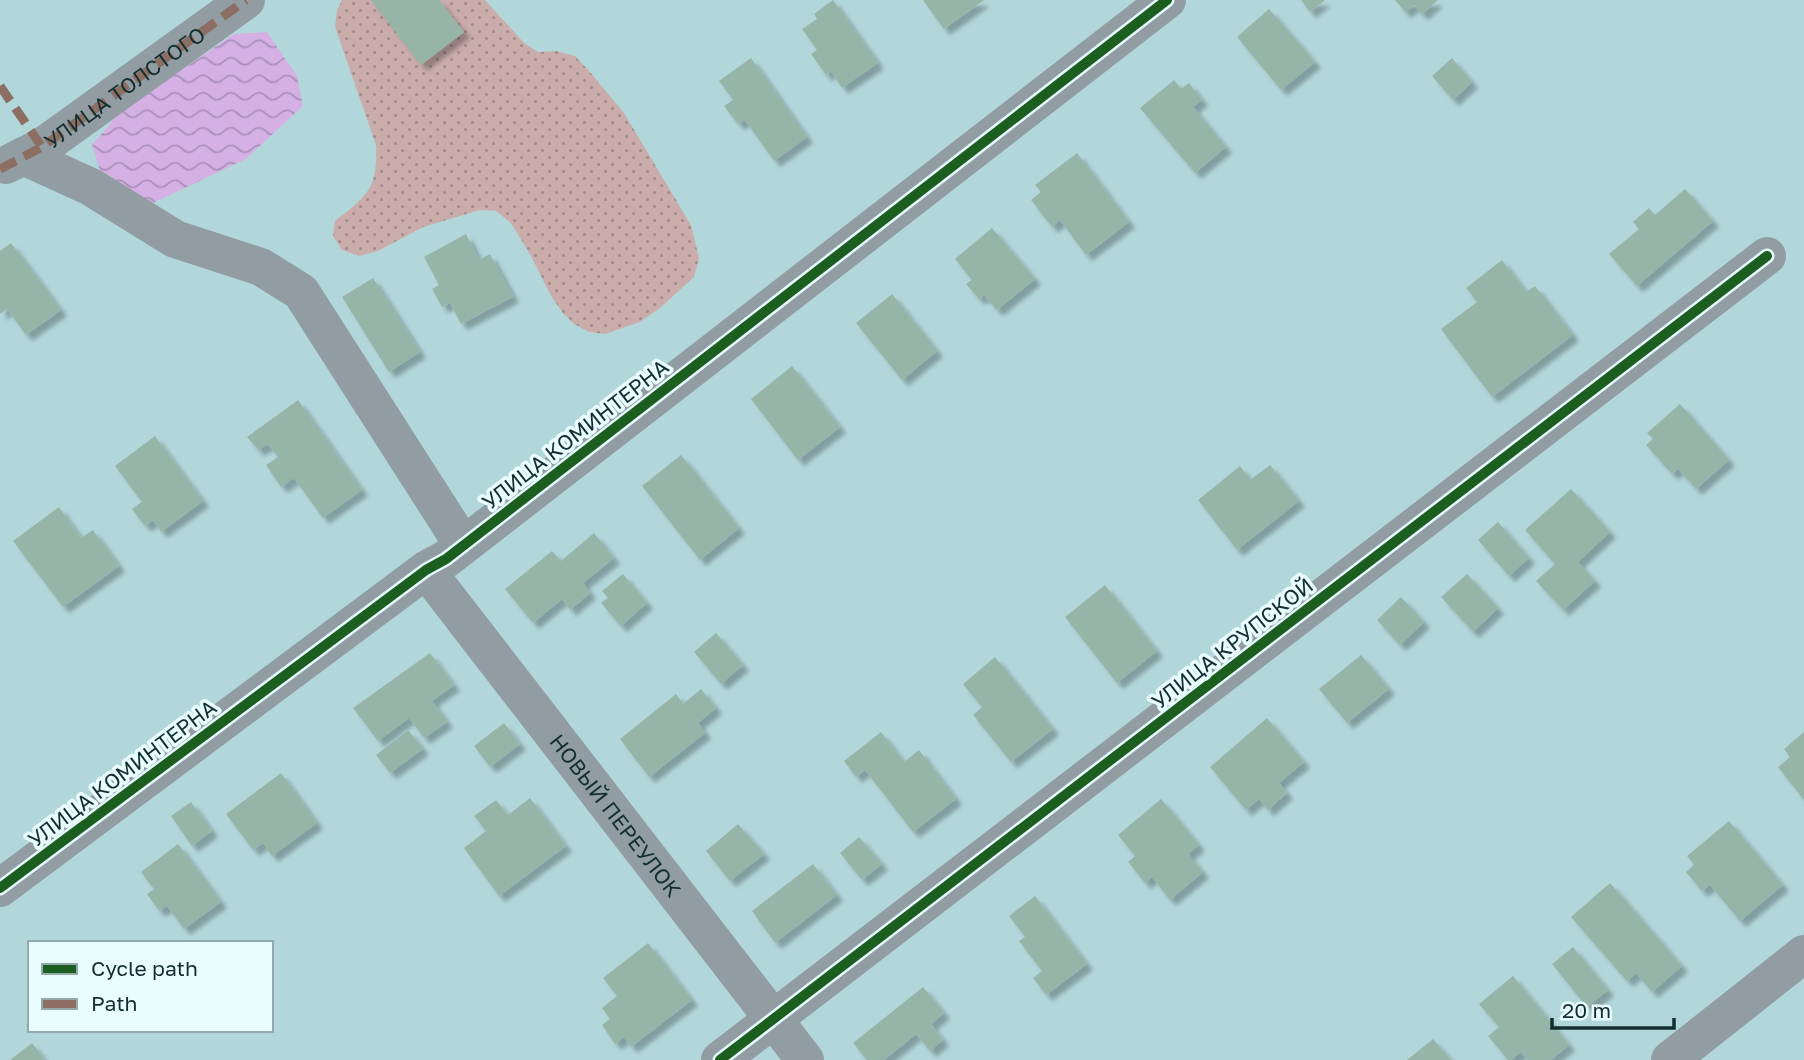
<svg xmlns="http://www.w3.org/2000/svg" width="1804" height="1060" font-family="'Golos Text',sans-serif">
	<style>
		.garden { fill: url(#garden-dots) }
		.water { fill: url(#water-waves) }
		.building { fill: #96b5a8; filter: url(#shadow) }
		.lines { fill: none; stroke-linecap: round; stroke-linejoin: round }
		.minor { stroke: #919da3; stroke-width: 38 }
		.quiet { stroke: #8d6e63; stroke-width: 9; stroke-dasharray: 18 9; stroke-linecap: butt }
		.cycleway-casing { stroke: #e9fcfe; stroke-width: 15 }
		.cycleway { stroke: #1b5e20; stroke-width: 10 }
		.labels { text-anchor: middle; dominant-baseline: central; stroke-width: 7; stroke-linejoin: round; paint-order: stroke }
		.street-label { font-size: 21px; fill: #122e31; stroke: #e9fcfe }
	</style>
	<defs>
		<pattern id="garden-dots" width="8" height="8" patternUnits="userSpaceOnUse" patternTransform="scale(1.75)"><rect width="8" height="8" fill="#caadab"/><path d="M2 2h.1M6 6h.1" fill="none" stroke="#a38d8c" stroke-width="1.8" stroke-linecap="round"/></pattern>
		<pattern id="water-waves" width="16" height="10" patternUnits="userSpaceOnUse" patternTransform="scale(1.75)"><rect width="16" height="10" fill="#d4b0e5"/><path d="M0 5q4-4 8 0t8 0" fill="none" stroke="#ab90ba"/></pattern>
		<filter id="shadow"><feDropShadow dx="6" dy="6" stdDeviation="2" flood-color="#0004"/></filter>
	</defs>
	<rect width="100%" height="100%" fill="#b2d7da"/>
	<path class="garden" d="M342,0h143l39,43 14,9 18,-1 19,5 15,16 34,41 67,112 8,33 -5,19 -34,31 -20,14 -35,12 -16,-2 -15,-8 -11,-11 -12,-17 -20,-40 -20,-33 -15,-12 -16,-1 -57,17 -45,24 -19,5 -17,-6 -9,-14 2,-15c32,-25 43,-32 41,-76l-41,-118 2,-17z"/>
	<path class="water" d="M267,32l30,44 6,30 -57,53 -110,52 -34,-34 -10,-32 28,-33 114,-78z"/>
	<path class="building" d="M371,0h68l25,32 -43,33z
		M833,0l45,63 -36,25 -11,-17 -5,4 -15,-21 6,-4 -15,-21 15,-10 -3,-5z
		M923,0h61l-40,29z
		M1301,0h24l-15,12z
		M1395,0h43l-16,14 -8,-9 -9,7z
		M1269,9l46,53 -34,28 -44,-53z
		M751,58l56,79 -33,24 -29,-41 -7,4 -14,-18 9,-6 -14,-19z
		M1452,58l20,24 -19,18 -21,-24z
		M1174,80l7,9 8,-6 13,17 -9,7 33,40 -31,26 -55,-65z
		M1077,153l52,69 -43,33 -26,-35 -8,7 -21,-27 10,-8 -6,-7z
		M1685,189l28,32 -76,65 -28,-32 30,-25 -6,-7 16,-14 6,7z
		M992,228l43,51 -38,31 -13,-15 -5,4 -13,-15 6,-4 -17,-21z
		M466,234l13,26 11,-6 23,43 -52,27 -11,-21 -8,4 -10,-18 7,-4 -15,-28z
		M11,243l50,67 -35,25 -19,-26 -7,5v-63z
		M1502,260l24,32 9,-6 38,49 -81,62 -51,-68 36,-27 -11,-14z
		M373,278l47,74 -31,20 -47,-75z
		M892,294l45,57 -35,29 -46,-57z
		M792,366l48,61 -42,33 -47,-61z
		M298,400l64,90 -39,28 -29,-40 -13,9 -15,-22 12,-8 -10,-13 -10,6 -11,-13z
		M1680,404l49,56 -33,29 -18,-20 -6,5 -26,-29 7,-6 -6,-6z
		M155,436l48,65 -42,31 -8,-12 -8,6 -13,-17 10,-7 -27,-36z
		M681,455l58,73 -39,32 -58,-74z
		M1270,465l29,36 -62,49 -39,-50 42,-34 10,14z
		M1571,489l39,43 -32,30 17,19 -32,29 -27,-29 19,-17 -30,-34z
		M59,507l22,31 12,-8 26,36 -56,41 -50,-66z
		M1498,522l31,36 -20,18 -31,-36z
		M594,533l20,25 -31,25 7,10 -20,17 -8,-11 -29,24 -28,-34 47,-38 9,10z
		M623,574l24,29 -26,23 -20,-23 7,-5 -6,-7z
		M1467,574l31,34 -25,24 -32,-35z
		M1105,585l52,66 -40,32 -52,-66z
		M1401,597l23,25 -24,23 -23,-25z
		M716,633l27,32 -22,19 -27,-32z
		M430,653l24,32 -22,16 15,21 -23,16 -15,-20 -31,23 -25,-33z
		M1361,655l28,34 -42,34 -28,-34z
		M995,657l58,72 -42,33 -38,-47 9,-8 -19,-23z
		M701,689l15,19 -18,15 7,10 -56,44 -29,-38 56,-45 7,10z
		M1267,718l37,44 -25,21 8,10 -19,17 -9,-11 -13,11 -36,-43z
		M504,723l16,21 -30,23 -16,-21z
		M408,730l15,19 -33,24 -14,-18z
		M881,732l23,30 15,-12 37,49 -43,33 -48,-62 -9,7 -12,-16z
		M1804,732v68l-26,-33 12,-10 -6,-8z
		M281,773l36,50 -45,33 -9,-13 -10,7 -27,-36z
		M530,798l36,48 -67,50 -35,-48 22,-17 -12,-15 22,-16 12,15z
		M1161,799l38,46 -11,9 15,18 -33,28 -18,-23 -7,6 -17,-21 7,-6 -17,-21z
		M191,802l21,29 -20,15 -21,-30z
		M1729,821l54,64 -43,36 -30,-36 -8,6 -16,-19 8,-7 -7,-9z
		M738,824l26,30 -34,27 -24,-30z
		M859,837l23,27 -20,16 -22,-27z
		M178,844l43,58 -37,27 -17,-23 -8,5 -12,-17 7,-5 -13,-17z
		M813,864l24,31 -62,48 -23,-32z
		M1610,883l72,83 -30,26 -16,-19 -9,8 -56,-64z
		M1035,896l52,68 -41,31 -13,-17 9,-7 -23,-30 6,-4 -16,-21z
		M648,943l44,57 -61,47 -7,-10 -9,7 -13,-19 8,-6 -8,-11 15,-12 -14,-18z
		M1573,947l35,43 -21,17 -35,-43z
		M1513,976l56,69 -18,15h-23l-7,-8 -10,8h-3l-20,-24 11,-9 -20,-23z
		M923,987l21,26 -13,11 12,16 -13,11 -14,-17 -32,26h-17l-14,-17z
		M1433,1039l18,21h-44z
		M32,1043l13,17h-35z"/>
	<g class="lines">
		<g class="minor">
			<path d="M23,156l68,31 84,52 86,28 40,25 162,253"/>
			<path id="s1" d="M6,165l36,-18 204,-147"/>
			<path id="s2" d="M426,570l379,490"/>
			<path d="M0,888l426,-318 20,-11 721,-559"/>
			<path d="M720,1060l1047,-804"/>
			<path d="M1670,1060l134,-106"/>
		</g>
		<path class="quiet" d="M0,86l42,61
			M0,169l42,-22 204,-147"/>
		<g class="cycleway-casing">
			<path id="cycleway" d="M0,888l426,-318 20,-11 721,-559
				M720,1060l1047,-804"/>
		</g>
		<use href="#cycleway" class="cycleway"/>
	</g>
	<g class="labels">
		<g class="street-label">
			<text stroke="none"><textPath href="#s1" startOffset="142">УЛИЦА ТОЛСТОГО</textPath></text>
			<text transform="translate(575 434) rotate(-38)">УЛИЦА КОМИНТЕРНА</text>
			<text transform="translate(1232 643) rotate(-38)">УЛИЦА КРУПСКОЙ</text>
			<text transform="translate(122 773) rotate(-37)">УЛИЦА КОМИНТЕРНА</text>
			<text stroke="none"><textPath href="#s2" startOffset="310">НОВЫЙ ПЕРЕУЛОК</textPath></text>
		</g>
	</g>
	<rect x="28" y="941" width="245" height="91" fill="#e9fcfe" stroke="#93aaac" stroke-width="2"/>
	<rect x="42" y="964" width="35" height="10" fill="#1b5e20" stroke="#93aaac" stroke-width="2"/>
	<text x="91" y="976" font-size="21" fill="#122e31">Cycle path</text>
	<rect x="42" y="999" width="35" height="10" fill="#8d6e63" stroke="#93aaac" stroke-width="2"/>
	<text x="91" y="1011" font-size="21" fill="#122e31">Path</text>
	<path d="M1552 1018v10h122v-10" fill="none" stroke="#122e31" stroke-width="3.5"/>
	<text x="1562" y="1018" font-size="21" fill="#122e31" stroke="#e9fcfe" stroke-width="5" paint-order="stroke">20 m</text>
</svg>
